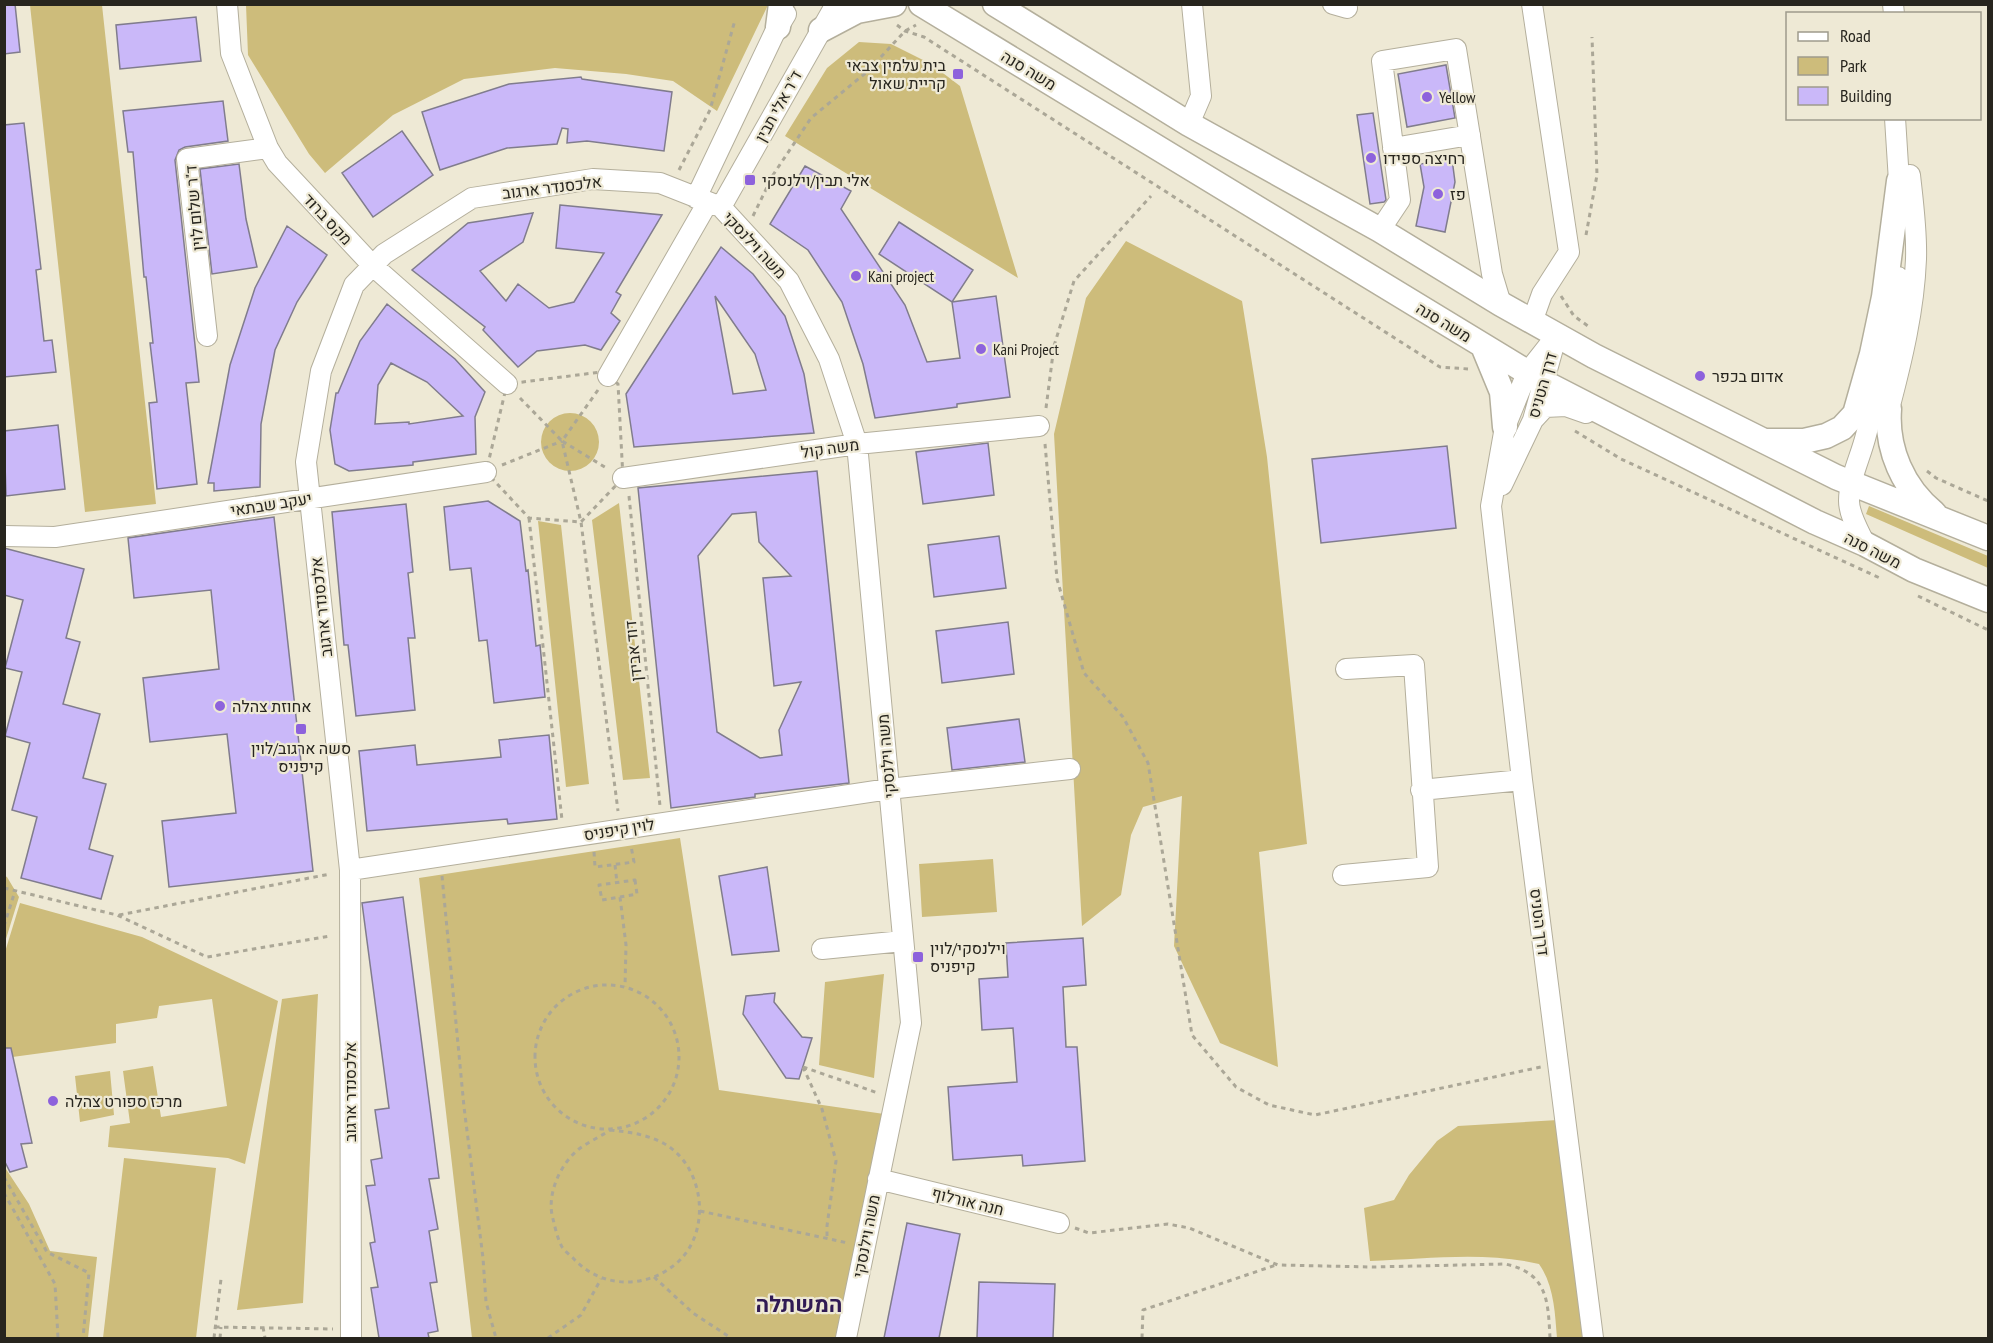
<svg xmlns="http://www.w3.org/2000/svg" width="1993" height="1343" font-family="'PT Sans Narrow',Heebo,sans-serif">
	<style>
		.green { fill: #cdbc7b }
		.building { fill: #cab8f9; stroke: #807c8d; stroke-width: 1.5; fill-rule: evenodd }
		.lines { fill: none; stroke-linecap: round; stroke-linejoin: round }
		.minor-casing { stroke: #b4af9c; stroke-width: 22 }
		.major-casing { stroke: #b4af9c; stroke-width: 27 }
		.path { stroke: #aba797; stroke-width: 3; stroke-dasharray: 4.5 4.5; stroke-linecap: butt }
		.minor { stroke: #fff; stroke-width: 20 }
		.major { stroke: #fff; stroke-width: 24 }
		.poi-dot { fill: #8d62dc; stroke: #eee9d5; stroke-width: 2 }
		.labels { text-anchor: middle; dominant-baseline: central; stroke-width: 4.5; stroke-linejoin: round; paint-order: stroke }
		.poi-label { font-size: 16px; fill: #27251e; stroke: #eee9d5; text-anchor: start }
		.street-label { font-size: 16px; fill: #27251e; stroke: #eee9d5 }
		.district-label { font-size: 22px; font-weight: bold; fill: #301a54; stroke: #eee9d5 }
	</style>
	<rect width="100%" height="100%" fill="#eee9d5"/>
	<path class="green" d="M30,5h72l54,499 -71,8z
		M768,5l-51,106 -44,-30 -47,-7 -71,-6 -91,11 -71,36 -68,58 -16,-19 -61,-99 -2,-50z
		M859,42l32,2 40,20 29,22 58,192 -233,-142 42,-68z
		M1126,241l116,60 25,156 40,387 -48,8 19,215 -58,-24 -46,-97 8,-150 -39,11 -12,28 -10,60 -39,31 -28,-492 32,-136z
		M541 442a29 29 0 1 1 58 0a29 29 0 1 1-58 0Z
		M619,503l31,275 -27,2 -31,-260z
		M1869,506l119,50v12l-122,-54z
		M538,521l23,4 28,259 -23,3z
		M680,838l39,252 172,25 -49,223h-370l-53,-460z
		M993,859l4,53 -75,5 -3,-53z
		M5,876l2,1 12,20 -14,45z
		M20,903l122,34 136,64 -33,163 -17,-6 -120,-11 2,-21 20,-3 -7,-52 30,-5 8,51 66,-11 -15,-107 -53,7 -2,12 -41,6v19l-111,15v-106z
		M884,974l-10,104 -55,-13 6,-83z
		M318,994l-15,309 -66,7 45,-311z
		M110,1071l4,44 -34,7 -5,-46z
		M1558,1120l13,124 14,94h-28c-2,-25 -3,-53 -18,-74 -54,-13 -113,-5 -169,-3l-6,-53 30,-8 15,-25 28,-34 21,-15z
		M124,1158l92,10 -20,170h-93z
		M4,1166l25,38 21,47 47,6 -9,81h-83z"/>
	<path class="building" d="M4,4h11l5,48 -16,2z
		M196,17l5,44 -81,8 -4,-44z
		M1446,65l9,53 -48,9 -9,-53z
		M581,77l1,2 90,13 -8,59 -77,-10 -20,2 1,-14 -6,-1 -5,16 -50,4 -67,22 -18,-58 87,-28z
		M223,101l5,40 -43,6 -6,3 -4,10 24,222 -13,1 11,101 -40,5 -8,-86 8,-1 -7,-59h3l-7,-66h-2l-11,-125h-5l-5,-41z
		M1373,113l13,87 -2,2 -14,2 -13,-89z
		M24,123l17,146 -5,1 8,71 8,-1 4,32 -52,5v-252z
		M402,131l31,44 -60,42 -31,-44z
		M1452,159l3,23 -10,50 -29,-6 8,-39 -4,-23z
		M239,164l7,55 11,48 -45,7 -12,-105z
		M805,166l46,25 -10,18 64,96 22,57 33,-4 -8,-56 44,-6 14,101 -53,7v3l-82,11 -12,-54 -21,-62 -34,-52 -38,-26z
		M560,205l102,10 -46,77 5,3 -10,18 9,8 -19,29 -16,-5 -48,6 -19,16 -35,-37 2,-3 -73,-57 56,-47 65,-10 -10,29 -43,29 26,30 12,-17 31,24 25,-6 30,-49 -48,-5z
		M899,222l74,48 -21,32 -73,-48z
		M287,226l40,29 -30,47 -22,48 -14,74 -1,63 -46,4v-8h-6l22,-118 25,-77z
		M721,247l32,27 32,42 19,58 10,59 -180,14 -8,-53zM715,296l40,58 11,36 -33,4z
		M387,304l68,55 30,33 -10,25 1,37 -63,8v3l-64,6 -14,-7 -5,-34 6,-37h2l22,-52zM391,363l36,19 36,34 -54,8v-2l-34,2 3,-39z
		M58,425l7,64 -59,7 -2,-65z
		M988,443l6,52 -71,9 -7,-52z
		M1447,446l9,82 -135,15 -9,-84z
		M817,471l32,312 -94,11v3l-84,11 -33,-320zM756,512l3,30 32,34 -28,2 11,108 27,-4 -22,48 3,25 -22,3 -43,-26 -19,-176 34,-42z
		M488,501l32,20 6,50 2,-1 8,76 4,-1 5,52 -51,6 -7,-63 -8,1 -8,-73 -21,2 -6,-63z
		M406,504l7,68 -5,1 7,65h-7l7,72 -59,6 -8,-71h-4l-12,-133z
		M274,517l39,354 -144,16 -7,-66 74,-8 -9,-79 -77,8 -7,-64 76,-9 -8,-79 -77,8 -6,-60z
		M999,536l7,52 -72,9 -6,-52z
		M4,548l80,21 -18,69 14,4 -17,62 37,10 -17,64 23,6 -17,65 24,7 -12,43 -80,-21 16,-61 -25,-7 18,-67 -25,-7 17,-64 -17,-4 18,-68 -19,-5z
		M1008,622l6,52 -72,9 -6,-52z
		M1019,719l6,43 -73,8 -5,-42z
		M549,735l8,84 -49,5 -1,-5 -140,12 -8,-80 56,-6 2,20 84,-8 -2,-17z
		M767,867l12,84 -47,4 -13,-79z
		M403,897l36,281 -10,1 9,50 -9,2 8,51 -7,1 8,48 -10,2 1,5h-50l-8,-50 7,-1 -8,-44 5,-1 -9,-56 9,-1 -4,-25 11,-2 -7,-48 14,-2 -27,-205z
		M1083,938l3,47 -23,2 3,60h11l8,114 -62,5 -1,-11 -69,5 -5,-73 69,-5 -4,-54 -31,2 -3,-51 29,-2 -2,-34z
		M775,993l-1,9 28,35 10,1 -13,41 -13,-1 -43,-64 3,-18z
		M4,1048h7l21,95 -11,1 6,23 -17,5 -6,-12z
		M907,1223l53,11 -21,104h-55z
		M979,1282l76,2 -2,54h-76z"/>
	<g class="lines">
		<g class="minor-casing">
			<path id="minor" d="M227,4l4,49 37,95 9,15 96,103 134,118
				M1333,4l14,4
				M1893,4l1,10
				M1895,118l5,79
				M1189,124l12,-28 -9,-92
				M1393,148l77,-13
				M696,198l78,-164 12,-20
				M721,207l115,-203
				M1380,230l20,-30 -18,-139 74,-12 36,225 9,30
				M1532,322l10,-28 27,-42 -37,-248
				M1557,335l-30,38 -22,54 -14,79 31,274 71,558
				M207,336l-20,-177 81,-11
				M608,376l100,-174
				M1889,409c13,-49 25,-99 27,-150 1,-28 -3,-56 -6,-84
				M1533,420l12,-13 21,-1 20,7
				M623,478l234,-34 182,-18
				M1502,485l31,-65 22,-79
				M4,536l51,1 431,-65
				M1865,544c-6,-13 -16,-29 -16,-43 0,-22 12,-45 17,-66 14,-52 27,-104 32,-158
				M1421,790l101,-10
				M350,870l539,-81 181,-20
				M1343,875l85,-8 -14,-202 -68,4
				M822,949l81,-8
				M878,1179l181,44
				M351,1338l-1,-468 -44,-408 15,-91 33,-86 30,-31 88,-56 121,-19 67,4 61,24 68,74 40,78 28,85 54,579 -65,315"/>
		</g>
		<g class="major-casing">
			<path id="major" d="M921,4l624,379 270,139 50,22 49,26 74,30
				M995,4l194,120 191,106 121,74 93,52 242,121 152,61
				M778,27l3,-23
				M821,30l36,-19 37,-7
				M1483,346l19,46 3,35
				M1889,409c-3,40 14,79 45,104
				M1768,441h36l22,-5 16,-8 13,-14 17,-60 12,-57 15,-116"/>
		</g>
		<path class="path" d="M897,25l8,6 19,6 516,330 29,2
			M679,170l31,-60 25,-90
			M753,216l20,-41 38,-57 57,-47 37,-40 11,-6
			M1586,235l11,-60 -5,-138
			M1561,296l13,20 14,10
			M601,372l17,12 5,94 -42,44 -52,-4 -43,-46 21,-88z
			M598,390l-36,51 46,28
			M520,398l42,43 19,81 37,289
			M1046,408l8,-62 20,-65 77,-85
			M1575,431l46,28 261,120
			M1045,444l12,135 27,94 39,44 25,46 44,272 44,52 33,18 46,10 226,-48
			M502,465l60,-24
			M1927,471l9,7 52,23
			M629,496l31,310
			M529,518l33,302
			M1918,596l70,34
			M594,852l1,15 39,-5 -3,-16
			M615,865l2,18
			M442,876l22,231 19,151 3,44 10,36
			M635,880l2,14 -35,6 -3,-15z
			M4,888l113,27 90,42 123,-21
			M620,897l6,48 -1,42
			M119,915l211,-41
			M4,926l11,-35
			M535 1057a72 72 0 1 1 144 0a72 72 0 1 1-144 0Z
			M803,1067l19,42 14,52 -9,65v14
			M803,1067l75,26
			M610,1130c18,2 36,4 53,13 41,22 49,86 16,118 -31,29 -78,28 -106,-3 -4,-4 -10,-8 -12,-13 -4,-8 -6,-18 -8,-26 -7,-24 7,-55 26,-70 9,-7 21,-12 31,-19z
			M4,1177l43,75 42,21 -6,65
			M4,1193l51,91 3,54
			M700,1211l148,32
			M1075,1228l14,5 79,-9 21,4 89,37 94,2 133,-3c43,9 43,37 45,74
			M654,1277l39,36 38,25
			M215,1327l118,2
			M263,1327l2,11
			M214,1338l7,-59
			M220,1338l1,-11
			M548,1338l33,-23 20,-36
			M1142,1338l1,-28 133,-45"/>
		<use href="#minor" class="minor"/>
		<use href="#major" class="major"/>
	</g>
	<g class="poi-dot">
		<rect x="952" y="68" width="12" height="12" rx="3"/>
		<circle cx="1427" cy="97" r="6"/>
		<circle cx="1371" cy="158" r="6"/>
		<rect x="744" y="174" width="12" height="12" rx="3"/>
		<circle cx="1438" cy="194" r="6"/>
		<circle cx="856" cy="276" r="6"/>
		<circle cx="981" cy="349" r="6"/>
		<circle cx="1700" cy="376" r="6"/>
		<circle cx="220" cy="706" r="6"/>
		<rect x="295" y="723" width="12" height="12" rx="3"/>
		<rect x="912" y="951" width="12" height="12" rx="3"/>
		<circle cx="53" cy="1101" r="6"/>
	</g>
	<g class="labels">
		<g class="poi-label">
			<text x="946" y="65" text-anchor="end">בית עלמין צבאי<tspan x="946" dy="18">קריית שאול</tspan></text>
			<text x="1439" y="97">Yellow</text>
			<text x="1383" y="158">רחיצה ספידו</text>
			<text x="762" y="180">אלי תבין/וילנסקי</text>
			<text x="1450" y="194">פז</text>
			<text x="868" y="276">Kani project</text>
			<text x="993" y="349">Kani Project</text>
			<text x="1712" y="376">אדום בכפר</text>
			<text x="232" y="706">אחוזת צהלה</text>
			<text x="301" y="748" text-anchor="middle">סשה ארגוב/לוין<tspan x="301" dy="18">קיפניס</tspan></text>
			<text x="930" y="948">וילנסקי/לוין<tspan x="930" dy="18">קיפניס</tspan></text>
			<text x="65" y="1101">מרכז ספורט צהלה</text>
		</g>
		<g class="street-label">
			<text transform="translate(1029 70) rotate(31)">משה סנה</text>
			<text transform="translate(778 106) rotate(-61)">ד"ר אלי תבין</text>
			<text transform="translate(552 187) rotate(-7)">אלכסנדר ארגוב</text>
			<text transform="translate(194 208) rotate(-95)">ד"ר שלום לוין</text>
			<text transform="translate(328 219) rotate(47)">מקס ברוד</text>
			<text transform="translate(755 245) rotate(47)">משה וילנסקי</text>
			<text transform="translate(1444 322) rotate(31)">משה סנה</text>
			<text transform="translate(1542 385) rotate(-74)">דרך הטניס</text>
			<text transform="translate(830 448) rotate(-8)">משה קול</text>
			<text transform="translate(271 504) rotate(-9)">יעקב שבתאי</text>
			<text transform="translate(1873 550) rotate(27)">משה סנה</text>
			<text transform="translate(321 607) rotate(-96)">אלכסנדר ארגוב</text>
			<text transform="translate(633 651) rotate(-96)">דוד אבידן</text>
			<text transform="translate(886 756) rotate(-95)">משה וילנסקי</text>
			<text transform="translate(619 829) rotate(-9)">לוין קיפניס</text>
			<text transform="translate(1540 922) rotate(83)">דרך הטניס</text>
			<text transform="translate(350 1092) rotate(-90)">אלכסנדר ארגוב</text>
			<text transform="translate(968 1201) rotate(14)">חנה אורלוף</text>
			<text transform="translate(866 1236) rotate(-79)">משה וילנסקי</text>
		</g>
		<g class="district-label">
			<text x="799" y="1304">המשתלה</text>
		</g>
	</g>
	<rect width="1993" height="1343" fill="none" stroke="#27251e" stroke-width="12"/>
	<rect x="1786" y="12" width="195" height="108" fill="#eee9d5" stroke="#9e9b8c" stroke-width="1.5"/>
	<rect x="1798" y="32" width="30" height="9" fill="#ffffff" stroke="#9e9b8c" stroke-width="1.5"/>
	<text x="1840" y="42" font-size="18" fill="#27251e">Road</text>
	<rect x="1798" y="57" width="30" height="18" fill="#cdbc7b" stroke="#9e9b8c" stroke-width="1.5"/>
	<text x="1840" y="72" font-size="18" fill="#27251e">Park</text>
	<rect x="1798" y="87" width="30" height="18" fill="#cab8f9" stroke="#9e9b8c" stroke-width="1.5"/>
	<text x="1840" y="102" font-size="18" fill="#27251e">Building</text>
</svg>
